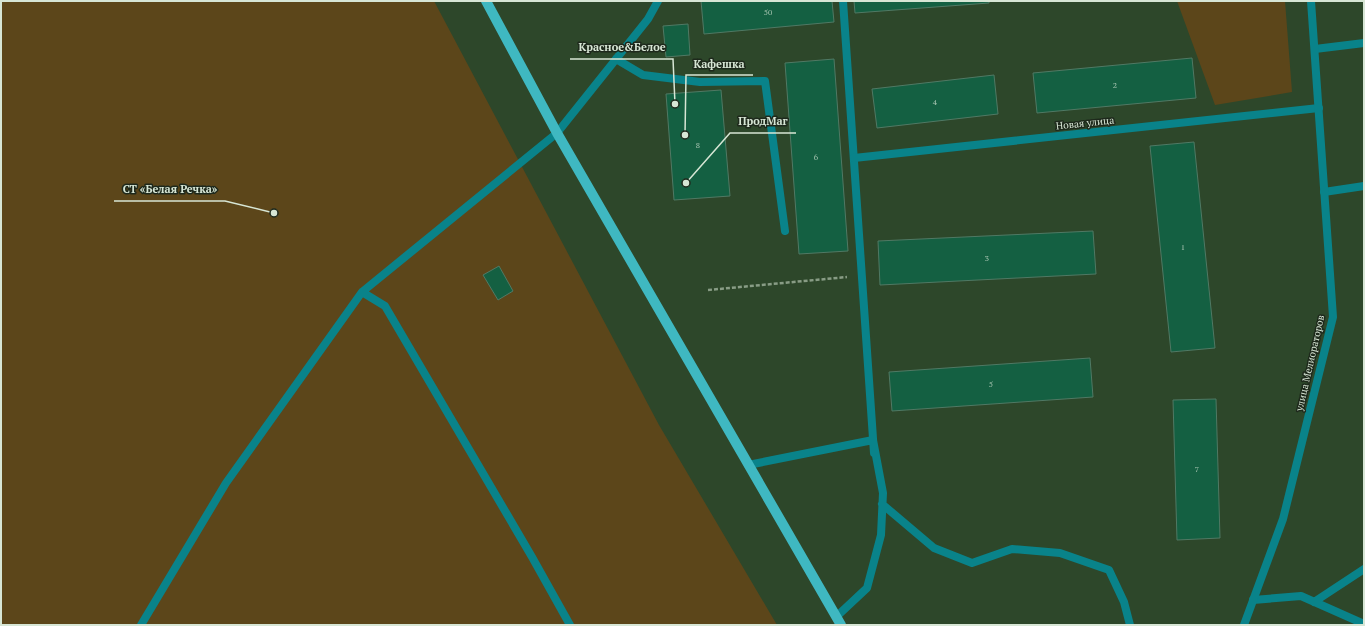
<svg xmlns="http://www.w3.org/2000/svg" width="1365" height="626" font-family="'PT Serif',serif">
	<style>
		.green { fill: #5c461a }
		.building { fill: #146042; stroke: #507964 }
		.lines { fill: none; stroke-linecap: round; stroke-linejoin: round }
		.path { stroke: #889c85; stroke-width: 2.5; stroke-dasharray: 4 2; stroke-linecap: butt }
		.service { stroke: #09838a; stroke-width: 8 }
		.minor { stroke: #09838a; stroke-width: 8 }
		.tertiary { stroke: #09838a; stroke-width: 8 }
		.primary { stroke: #3fb8c1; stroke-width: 10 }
		.labels { text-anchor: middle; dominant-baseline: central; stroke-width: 3; stroke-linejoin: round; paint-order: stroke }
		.number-label { font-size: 8px; fill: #a6c4b0 }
		.street-label { font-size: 10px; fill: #d7e6d5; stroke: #1e291c }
		.leader { fill: none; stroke: #d7e6d5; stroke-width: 1.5 }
		.callout-dot { fill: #d7e6d5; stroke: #1e291c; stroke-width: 1.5 }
		.callout-label { font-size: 11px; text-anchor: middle; font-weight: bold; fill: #d7e6d5; stroke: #1e291c; stroke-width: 3; stroke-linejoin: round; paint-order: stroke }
	</style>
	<rect width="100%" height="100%" fill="#2d472a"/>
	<path class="green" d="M1,1h433l225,424 118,200h-776z
		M1177,1h108l7,91 -77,13z"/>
	<path class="building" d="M701,1h131l2,21 -130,12z
		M854,1h135v2l-134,10z
		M688,24l2,31 -24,2 -3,-31z
		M1192,58l4,40 -159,15 -4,-40z
		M834,59l14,192 -49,3 -14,-191z
		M994,75l4,39 -121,14 -5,-39z
		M721,90l9,106 -56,4 -8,-106z
		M1194,142l21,206 -44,4 -21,-206z
		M1093,231l3,43 -216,11 -2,-44z
		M499,266l14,25 -15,9 -15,-25z
		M1090,358l3,39 -201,14 -3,-39z
		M1216,399l4,139 -43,2 -4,-140z"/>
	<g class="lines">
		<path class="path" d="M708,290l139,-13"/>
		<path class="service" d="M843,1l31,452
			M1315,49l49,-6
			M616,59l27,16 57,7 65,-1 20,150
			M1324,192l40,-6
			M748,465l125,-25 10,53 -2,42 -14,53 -31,29
			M882,504l52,44 38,15 40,-14 48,4 49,17 15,32 6,23
			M1253,600l48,-4 63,28
			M1314,602l50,-33"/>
		<path class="minor" d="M854,158l465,-50
			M362,292l23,14 147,251 38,68
			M141,625l85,-142 136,-191 195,-159 91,-114 10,-18"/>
		<path class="tertiary" d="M1244,625l39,-106 50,-202 -22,-316"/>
		<path class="primary" d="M486,1l71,132 284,492"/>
	</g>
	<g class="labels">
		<g class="number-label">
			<text x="768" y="12">50</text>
			<text x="1115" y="85">2</text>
			<text x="935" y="102">4</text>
			<text x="698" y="145">8</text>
			<text x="816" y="157">6</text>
			<text x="1183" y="247">1</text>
			<text x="987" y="258">3</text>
			<text x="991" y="384">5</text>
			<text x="1197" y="469">7</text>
		</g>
		<g class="street-label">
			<text transform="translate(1085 123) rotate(-6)">Новая улица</text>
			<text transform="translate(1310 363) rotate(-77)">улица Мелиораторов</text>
		</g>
	</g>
	<path class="leader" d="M675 104L673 59H570M685 135L686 75H753M686 183L730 133H796M274 213L225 201H114"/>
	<g class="callout-dot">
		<circle cx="675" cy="104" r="4"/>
		<circle cx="685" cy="135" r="4"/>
		<circle cx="686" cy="183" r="4"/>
		<circle cx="274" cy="213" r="4"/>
	</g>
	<g class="callout-label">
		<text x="622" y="51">Красное&amp;Белое</text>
		<text x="719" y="68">Кафешка</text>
		<text x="763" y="125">ПродМаг</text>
		<text x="170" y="193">СТ «Белая Речка»</text>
	</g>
	<rect width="1365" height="626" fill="none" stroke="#d7e6d5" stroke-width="4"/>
</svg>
